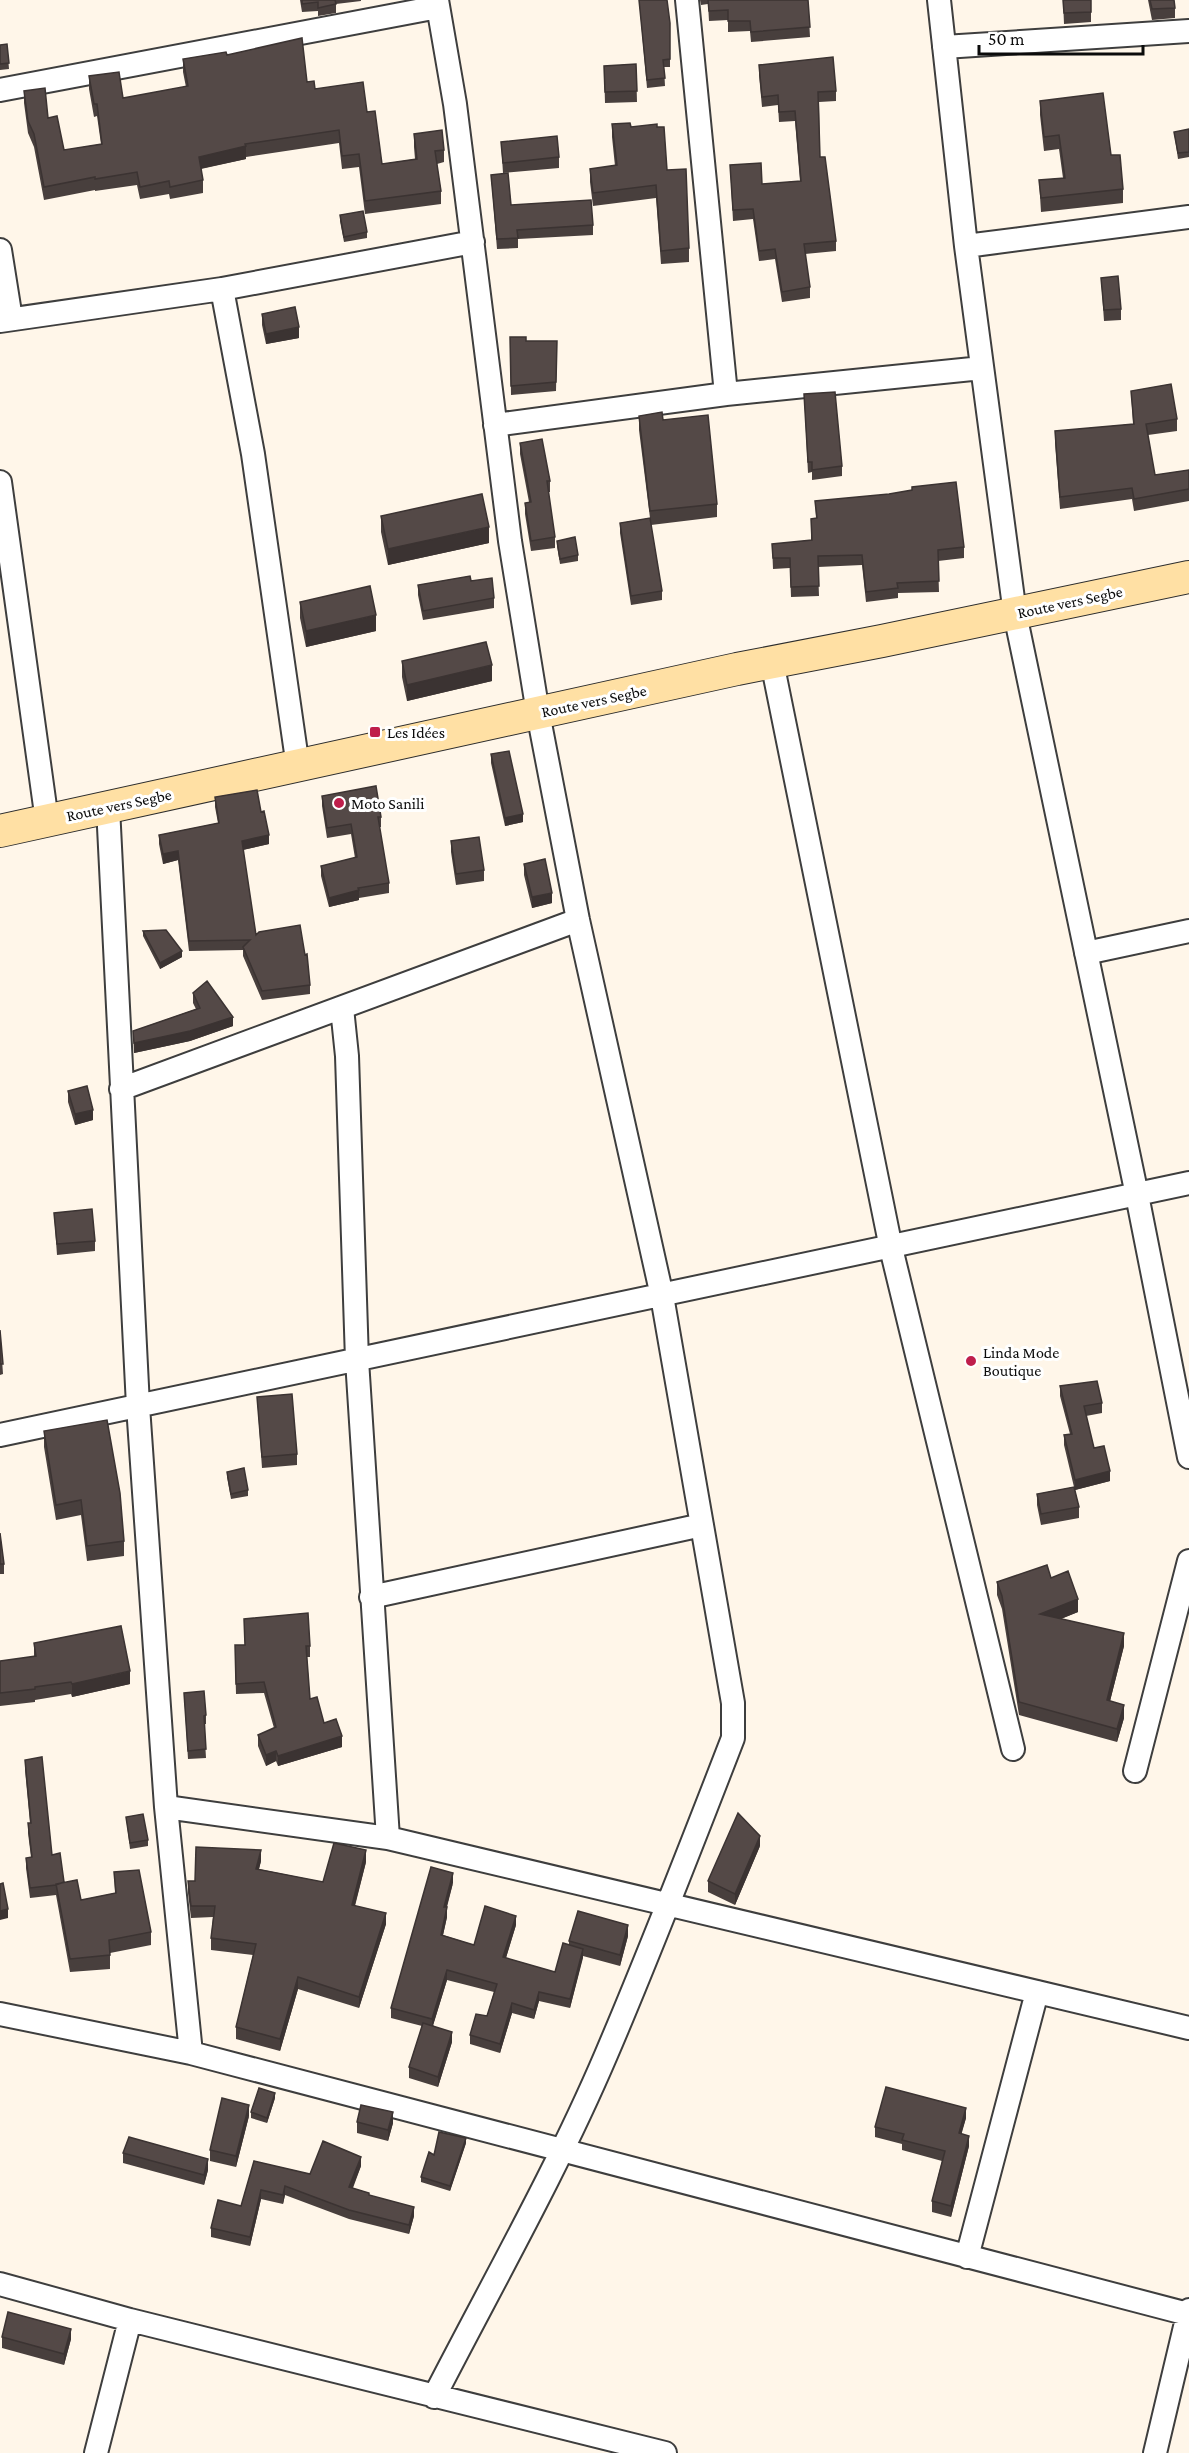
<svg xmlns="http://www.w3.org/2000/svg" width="1189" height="2453" font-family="'Crimson Pro',serif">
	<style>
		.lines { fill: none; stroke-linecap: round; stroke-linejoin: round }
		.minor-casing { stroke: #3e3e3e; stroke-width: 26 }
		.secondary-casing { stroke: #2d2d2d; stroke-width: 34 }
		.minor { stroke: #fff; stroke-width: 22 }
		.secondary { stroke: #ffe0a4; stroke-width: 32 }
		.wall { fill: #483f3d }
		.shaded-wall { fill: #3b3332 }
		.building { fill: #544947; stroke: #3b3332; stroke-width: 1.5 }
		.poi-dot { fill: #bf1e4b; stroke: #fff; stroke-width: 2 }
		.labels { text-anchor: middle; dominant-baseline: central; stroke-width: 6; stroke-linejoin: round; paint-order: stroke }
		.street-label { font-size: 16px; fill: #0b0b0b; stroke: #fff }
		.poi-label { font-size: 16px; fill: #0b0b0b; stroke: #fff; text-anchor: start }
	</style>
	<rect width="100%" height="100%" fill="#fff6e9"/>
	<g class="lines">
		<g class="minor-casing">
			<path id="minor" d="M687,0l39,394
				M939,0l27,246 49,368 122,581 52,262
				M944,47l245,-16
				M0,90l438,-83
				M966,246l223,-29
				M0,250l11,69
				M222,289l31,165 45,313
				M0,321l222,-32 251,-47
				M495,425l231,-31 256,-26
				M0,482l47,339
				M772,662l119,586 122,501
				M108,807l30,599 28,401 25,246
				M1086,953l103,-22
				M342,1008l5,48 10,304 31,478
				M121,1089l457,-169
				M0,1435l1189,-252
				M371,1597l331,-72
				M1135,1771l54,-210
				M166,1807l222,31 801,190
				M0,2014l191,39 997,261
				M967,2257l70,-265
				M0,2284l130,36 535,133
				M434,2397c58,-113 122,-225 172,-342 45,-105 86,-211 127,-317v-35l-71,-407 -84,-376 -40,-207 -28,-172 -55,-437 -18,-104
				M96,2453l34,-133
				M1155,2453l34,-143"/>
		</g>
		<g class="secondary-casing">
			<path id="secondary" d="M0,831l737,-162 145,-28 307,-64"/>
		</g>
		<use href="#minor" class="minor"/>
		<use href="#secondary" class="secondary"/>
	</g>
	<path class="wall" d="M300,0h61v1l-25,3v9l-18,3v-5l-16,1z
		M639,0l31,23v44h-6l1,19 -18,2z
		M700,0h108l2,37 -59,5 -1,-11 -22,1v-12l-19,1 -1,-17 -7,1z
		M1063,0h28v22l-27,2z
		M1148,0h26l1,8v10l-23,2z
		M7,44l2,25 -9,1v-25z
		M227,55l80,27 8,7 52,23 15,52 33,-5 -1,-12v-13l30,16v12l-7,2 4,27v13l-76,10 -6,-47 -17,2 -3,-26 -93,14v2l-45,10 2,11v13l-33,6 -1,-5 -29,5 -3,-14 -42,6v-1l-51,10 -10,-53 -6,-14 -4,-30v-12l24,27 16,32 37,-6 -4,-28 -3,1 -5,-28v-13l34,22 63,-11 -3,-15v-13z
		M636,64l1,38 -32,1 -1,-37z
		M759,65l77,26v10l-17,1 1,55 16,84v10l-31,3 5,33v11l-28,4 -7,-43 -16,2 -6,-42 -20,2 -3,-56 32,19 38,-3 -5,-60 -16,1 -1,-17 -16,2 -3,-32z
		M1040,101l71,54 12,34v14l-82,9 -2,-32 24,-2 -4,-29 -15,2 -4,-36z
		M612,124l19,3 36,43 22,78v14l-28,2 -5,-66 -63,8 -3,-24v-13l25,-3 -3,-29z
		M1189,129v28l-11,2 -4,-27z
		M501,142l58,15v11l-56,5z
		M491,175l20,30 82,20v10l-75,4v9l-21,1z
		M340,215l27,17v6l-23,4 -4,-21z
		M1101,278l20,31v11l-17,1z
		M262,314l37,24 -33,6 -4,-19z
		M510,337l16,4h31l-1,50 -45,4z
		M1131,391l46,28v12l-29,4 7,40 34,-5v31l-55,10 -2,-12 -72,10 -5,-66v-12l78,-7z
		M804,394l38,72v10l-30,4v-8l-4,1z
		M639,416l24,4 54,84v13l-66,8 11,66v9l-31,5 -11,-72v-10l30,-5 -11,-88z
		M520,443l30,38v11h-2l7,45v11l-24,3 -6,-37v-11l4,-1 -9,-48z
		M815,501l149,46v11l-26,3 1,31 -41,1v5l-32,4 -4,-37 -44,2 1,29 -28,1 -1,-29 -17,1 -1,-25 39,-3v-22l5,-1z
		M381,516l108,27 -101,22 -7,-33z
		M557,541l21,14v6l-18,3 -3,-18z
		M471,581l23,17v10l-71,12 -5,-25v-10z
		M300,602l76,29 -70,16 -6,-29z
		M402,661l90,20 -85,20 -5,-24z
		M491,754l32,68 -18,4 -14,-63z
		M322,796l59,21v10h-2l10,56v10l-30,5v2l-30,7 -8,-31v-10l34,-8 -4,-24 -24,4 -5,-32z
		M215,797l46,15 8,32 -26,6 13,85 54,50v9l-48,6 -19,-44v-6l-54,1 -11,-91 -15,4 -4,-20v-9l59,-12 -3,-16z
		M451,841l33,29v11l-28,4 -5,-33z
		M524,864l28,39 -20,5 -8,-33z
		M143,931l39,26 -22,12 -17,-33z
		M193,993l40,33 -43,15 -56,12 -1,-22 63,-22 -3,-6z
		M68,1091l25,29 -18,5 -7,-23z
		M54,1213l41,28v10l-38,4z
		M0,1330l3,44 -3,1z
		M1060,1386l42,17v10l-16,3 8,32 16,33 -35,9 4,17v11l-38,7 -4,-20v-11l37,-7 -10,-42v-10l6,-1 -10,-38z
		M257,1397l40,57v11l-35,3z
		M44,1431l80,110v15l-37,5 -6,-46 -25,5 -12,-73z
		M227,1472l21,18v6l-17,3 -4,-22z
		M0,1533l4,31v10h-4z
		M1051,1578l27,34 -17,7 63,27 -14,55 14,17 -7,24 -98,-27 -17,-106 -5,-14v-13z
		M244,1619l66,27v11h-3l3,42 14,24 18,24 -64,19 -2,-5 -10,5 -8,-20v-11l16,-7 -10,-35 -28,1 -1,-38 10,-11z
		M34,1643l96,41 -58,13 -1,-3 -36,6v2l-35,4v-45l34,-4z
		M184,1693l22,22v9h-2l2,34 -18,1z
		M25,1760l27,95 12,27 17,18 34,-7 -1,-21 37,60v13l-41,8v16l-40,3 -14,-77 -26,3 -4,-30v-10l5,-1 -3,-24v-10h2l-5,-53z
		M126,1817l22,23v6l-18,3z
		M760,1846l-25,59 -27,-13v-11z
		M261,1861l-2,8 64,13 43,-20 -11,44 31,18 -27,84 -61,-19 -18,62 -44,-12v-12l17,-72 -42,-5v-12l2,-21 -22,1 -3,-25v-12h7z
		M453,1883l-6,24v10l-4,18 31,10 42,-20 -10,33 49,14 14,-27v-4l59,-5 -8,30 -37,-10 -13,52 -31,-7 -5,18 -22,-6 -12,40 -30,-9v-9l17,-19 7,-24 -47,-12 -14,45 19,17 -14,45 -29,-9v-11l13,-41 -31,-8v-10z
		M275,2098l-8,25 -16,-5v-6z
		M249,2116l-13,51 -26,-6v-11z
		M966,2118l-5,16 8,12 -18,71 -19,-5v-11l10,-40 -40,-11v-6l-27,-7v-10z
		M357,2122l36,1 -5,18 -31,-8z
		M466,2143l-16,48 -29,-9v-5l13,-22z
		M123,2153l85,17 -4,15 -81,-22z
		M254,2161l56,13 51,-8 -8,22 61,28 -5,18 -60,-15 -64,-24 -2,9 -22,-5 -11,47 -39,-9v-9l30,-22z
		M2,2337l69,2 -7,26 -62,-17z"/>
	<path class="shaded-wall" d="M246,146v13l-47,10v-12z
		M299,327v11l-33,6v-10z
		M489,527v16l-101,22v-16z
		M376,615v16l-70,16v-16z
		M492,665v16l-85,20v-16z
		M523,814v8l-18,4v-8z
		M269,835v9l-27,6v-9z
		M178,851v9l-15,4v-10z
		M359,890v10l-30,7v-9z
		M552,893v10l-20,5v-11z
		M182,951v6l-22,12v-6z
		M233,1017v9l-43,15 -56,12v-10z
		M93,1110v10l-18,5v-11z
		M1110,1471v10l-35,9v-10z
		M1078,1599v13l-38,15v-13z
		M1124,1633v13l-17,67v-13z
		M130,1671v13l-58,13v-13z
		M1124,1705v13l-7,24v-13z
		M342,1736v11l-64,19v-10z
		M276,1751v10l-10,5v-11z
		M760,1836v10l-25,59v-11z
		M261,1850v11l-5,19v-11z
		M366,1850v12l-14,54v-11z
		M453,1873v10l-9,33v-9z
		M447,1907v10l-6,27v-9z
		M8,1909v9l-8,2v-9z
		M386,1913v11l-27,84v-11z
		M516,1916v9l-13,42v-10z
		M628,1925v11l-8,30v-11z
		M583,1949v9l-13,50v-9z
		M447,1970v10l-15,49v-10z
		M298,1977v12l-18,62v-12z
		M539,1992v9l-5,18v-9z
		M512,2003v10l-12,40v-9z
		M452,2032v10l-14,45v-10z
		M275,2093v5l-8,25v-5z
		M249,2105v11l-13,51v-11z
		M966,2108v10l-7,25v-10z
		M393,2112v11l-5,18v-11z
		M969,2136v10l-18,71v-11z
		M466,2138v5l-16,48v-5z
		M361,2157v9l-12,30v-9z
		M208,2159v11l-4,15v-10z
		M285,2186v9l-2,9v-9z
		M261,2190v9l-11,47v-9z
		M414,2207v9l-5,18v-9z
		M71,2329v10l-7,26v-11z"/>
	<path class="building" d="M302,0h33l1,4 -18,4v-6l-16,2z
		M639,0h28l3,23v36l-7,1 2,18 -18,2z
		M708,0h100l2,27 -59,5 -1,-11h-22v-11l-19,1z
		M1063,0h28v12l-27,1z
		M1150,0h24l1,8 -23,1z
		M302,38l5,44 7,-1 1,8 48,-7 4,30 8,-1 7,53 35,-5 -3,-25 28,-4 2,20 -9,1 6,40 -76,10 -6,-47 -17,2 -3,-26 -94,14 1,2 -47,11 4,23 -33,7 -1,-6 -29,6 -3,-15 -42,7v-2l-51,10 -10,-53 -6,-13 -4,-30 21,-3 3,30 9,-2 7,34 38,-6 -5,-40h-3l-5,-28 30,-4 4,26 65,-12 -5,-27 43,-7 1,3z
		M7,44l2,19 -9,1v-19z
		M833,57l3,34 -18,1 2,65h5l11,84 -32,3 6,43 -28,5 -7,-43 -16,2 -6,-42 -20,1 -3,-45 31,-2 1,21 39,-3 -6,-70 -16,1 -1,-17 -16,2 -3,-32z
		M636,64l1,27 -32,1 -1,-26z
		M1103,93l8,62h9l3,34 -82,9 -2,-18 26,-2 -6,-43 -15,2 -4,-36z
		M630,123l1,4 26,-3v3h7l3,43 19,-1 3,79 -28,3 -5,-66 -63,8 -3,-24 27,-4 -5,-41z
		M1189,129v23l-11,1 -4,-21z
		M557,136l2,21 -56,6 -2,-21z
		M508,173l3,32 80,-5 2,25 -76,5 1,8 -21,1 -6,-64z
		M363,211l4,21 -23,5 -4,-22z
		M1118,276l3,33 -17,1 -3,-32z
		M295,307l4,20 -33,7 -4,-20z
		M510,337h16v4h31l-1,41 -45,4z
		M1171,384l6,35 -31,5 9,51 34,-5v19l-55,10 -2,-11 -72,9 -5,-66 79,-7 -3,-33z
		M835,392l7,74 -30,4v-8h-4l-4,-68z
		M662,412l1,8 45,-5 9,89 -67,7 -11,-95z
		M542,439l8,42h-3l8,56 -24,4 -6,-38 6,-1 -11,-59z
		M956,482l8,65 -26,3 1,31 -42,2 1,5 -32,4 -4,-37 -44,1 1,30 -28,1 -1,-29h-17l-1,-14 40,-4 -1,-21 6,-1 -2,-17 74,-7 23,-4v-3z
		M482,494l7,33 -101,22 -7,-33z
		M650,518l12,73 -31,5 -11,-73z
		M575,537l3,18 -18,4 -3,-18z
		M470,576l1,5 21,-3 2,20 -71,13 -5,-26z
		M370,586l6,29 -70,16 -6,-29z
		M486,642l6,23 -85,20 -5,-24z
		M509,751l14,63 -18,4 -14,-64z
		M376,786l5,31h-3l11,66 -31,5 1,2 -30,8 -8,-32 36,-9 -6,-33 -24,4 -5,-32z
		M257,790l4,22 3,-1 5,24 -27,6 14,94 3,-3 41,-7 5,30 2,-1 3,31 -48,6 -19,-44 7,-7 -61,1 -11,-90 -15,3 -4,-19 60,-12 -4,-26z
		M479,837l5,33 -28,4 -5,-33z
		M545,859l7,34 -20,4 -8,-33z
		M166,930l16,21 -22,12 -17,-32z
		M207,981l26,36 -43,14 -56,12 -1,-12 67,-23 -7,-15z
		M87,1086l6,24 -18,4 -7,-23z
		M92,1209l3,32 -38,3 -3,-31z
		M0,1330l3,34h-3z
		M1097,1381l5,22 -18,3 10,42 10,-2 6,25 -35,9 -11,-45 8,-1 -12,-48z
		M292,1394l5,60 -35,3 -5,-60z
		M107,1420l13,73 4,48 -37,5 -6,-46 -25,5 -12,-74z
		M244,1468l4,22 -17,4 -4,-22z
		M1074,1487l5,20 -38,7 -4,-20z
		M0,1533l4,31h-4z
		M1047,1565l4,13 17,-7 10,28 -38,15 84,19 -17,67 17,5 -7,24 -98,-27 -17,-106 -5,-14z
		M308,1613l2,33h-4l4,53 7,-2 7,26 12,-4 6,17 -64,20 -2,-5 -10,4 -8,-20 18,-8 -12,-45 -28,2 -1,-39h10l-1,-26z
		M121,1626l9,45 -58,13 -1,-2 -36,5v2l-35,4v-32l36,-5 -2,-13z
		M204,1691l2,24 -2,1 2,33 -18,2 -4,-58z
		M42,1757l10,98 8,-2 4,29 -8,3 -26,3 -4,-30 6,-1 -4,-34h3l-6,-63z
		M738,1813l22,23 -25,58 -27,-13z
		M143,1814l5,26 -18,3 -4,-26z
		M334,1843l32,7 -14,55 34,8 -27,84 -61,-20 -18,62 -44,-12 20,-83 -45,-6 4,-32h-24l-3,-25h7l1,-34 65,3 -5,19 67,13z
		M431,1867l22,6 -9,34h3l-6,28 33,10 11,-39 31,10 -13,41 52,15 8,-29 20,6 -13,50 -31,-7 -5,18 -22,-7 -12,41 -30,-9 6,-21 11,2 10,-32 -50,-14 -15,49 -41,-11z
		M139,1870l12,62 -42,8 1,15 -40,4 -14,-75 21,-4 4,20 35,-7 -2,-21z
		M3,1883l5,26 -8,2v-27z
		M578,1911l50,14 -8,30 -51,-14z
		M423,2023l29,9 -14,45 -29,-10z
		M886,2087l80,21 -7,25 10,3 -18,70 -19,-5 13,-50 -43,-11 2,-6 -29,-7z
		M259,2088l16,5 -8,25 -16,-6z
		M222,2098l27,7 -13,51 -26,-6z
		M361,2105l32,7 -5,18 -31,-8z
		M439,2132l27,6 -16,48 -29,-9 8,-25 5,3z
		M129,2137l79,22 -4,16 -81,-22z
		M323,2141l38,16 -12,30 20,6v2l45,12 -5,18 -60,-15 -64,-24 -2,9 -22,-5 -11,47 -39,-9 7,-28 23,6 13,-45 56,13z
		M8,2312l63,17 -7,25 -62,-17z"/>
	<g class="poi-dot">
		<rect x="369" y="726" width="12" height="12" rx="3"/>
		<circle cx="339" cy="803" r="6"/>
		<circle cx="971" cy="1361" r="6"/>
	</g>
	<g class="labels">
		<g class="street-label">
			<text transform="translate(1070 602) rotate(-12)">Route vers Segbe</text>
			<text transform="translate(594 701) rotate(-12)">Route vers Segbe</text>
			<text transform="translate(119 805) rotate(-12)">Route vers Segbe</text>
		</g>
		<g class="poi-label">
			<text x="387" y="732">Les Idées</text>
			<text x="351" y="803">Moto Sanili</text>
			<text x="983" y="1352">Linda Mode<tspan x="983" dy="18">Boutique</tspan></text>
		</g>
	</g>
	<path d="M979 45v9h164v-9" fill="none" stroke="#0b0b0b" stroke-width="3"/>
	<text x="988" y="45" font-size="18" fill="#0b0b0b" stroke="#ffffff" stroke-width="4.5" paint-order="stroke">50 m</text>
</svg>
